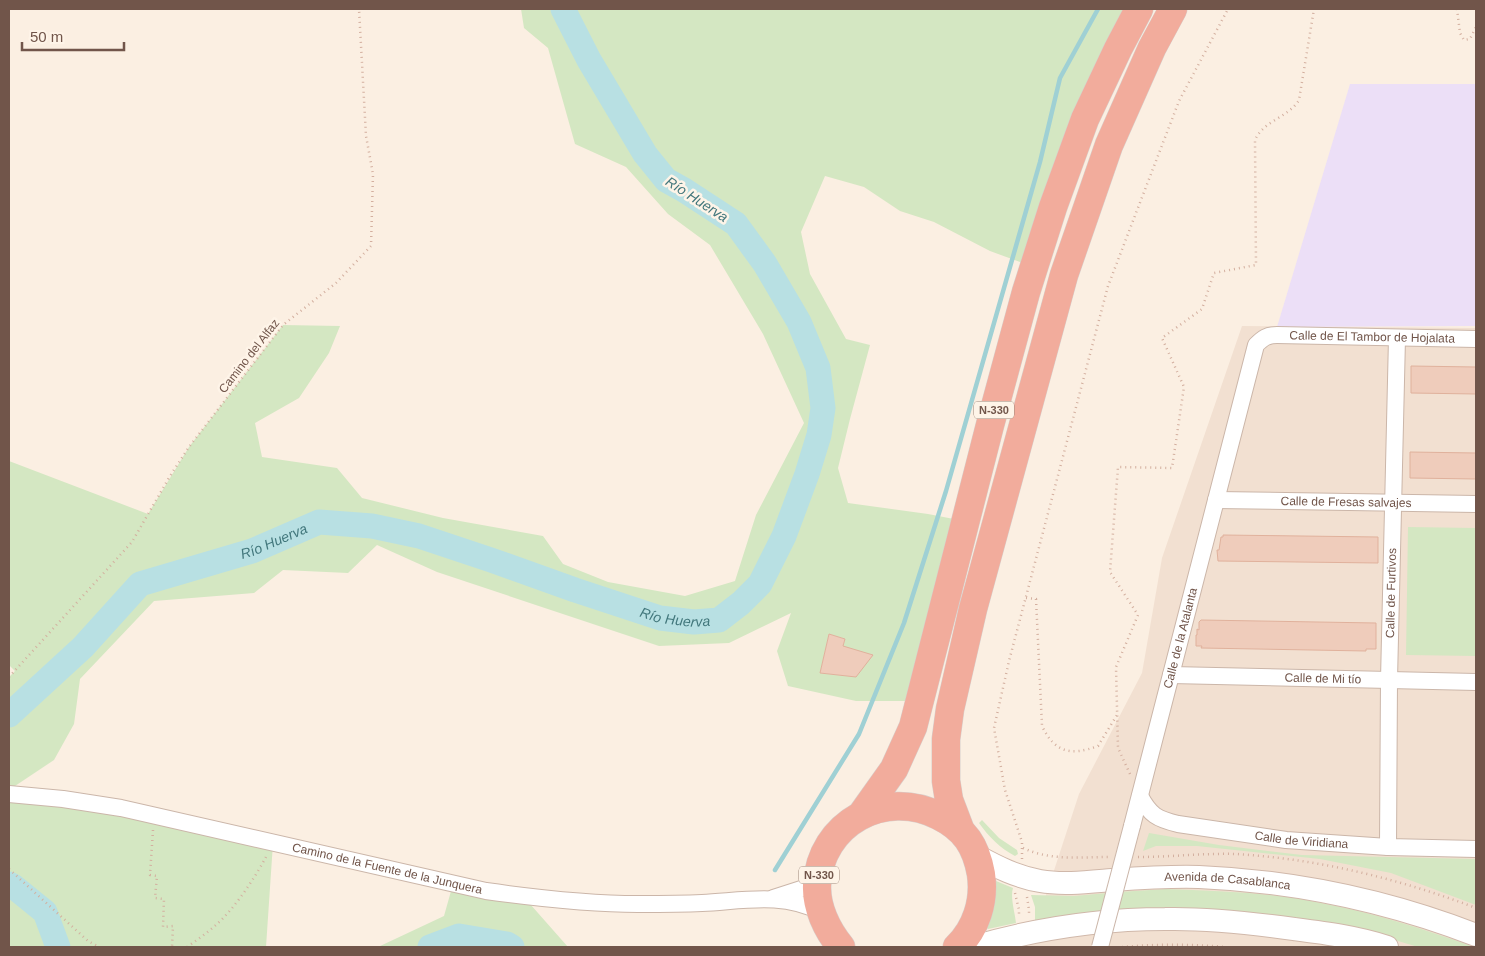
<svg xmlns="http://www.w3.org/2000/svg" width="1485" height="956" font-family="Helvetica,sans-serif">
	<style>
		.residential { fill: #f2e0d1 }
		.education { fill: #ecdff7 }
		.green { fill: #d4e7c2; fill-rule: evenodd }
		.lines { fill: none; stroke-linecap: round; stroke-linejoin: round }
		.stream { stroke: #9fd0d4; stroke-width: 4.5 }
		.river { stroke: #b8e0e3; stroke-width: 25 }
		.building { fill: #efccbb; stroke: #e0b19c }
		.street-casing { stroke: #cbb6a9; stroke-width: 18 }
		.secondary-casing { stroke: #d0b8aa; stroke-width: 24 }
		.highway-casing { stroke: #d7cfcc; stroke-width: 29 }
		.path { stroke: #d3af9f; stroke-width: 2.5; stroke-dasharray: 1 4; stroke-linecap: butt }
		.street { stroke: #fff; stroke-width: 16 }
		.secondary { stroke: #fff; stroke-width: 22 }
		.highway { stroke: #f2ac9c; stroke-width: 28 }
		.street-bridge-casing { stroke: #cbb6a9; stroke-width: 18; stroke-linecap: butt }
		.street-bridge { stroke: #fff; stroke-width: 16 }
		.labels { text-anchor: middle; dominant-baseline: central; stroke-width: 5; stroke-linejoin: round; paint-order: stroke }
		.shield { fill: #fef4e8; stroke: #9b8579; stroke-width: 1 }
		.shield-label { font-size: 11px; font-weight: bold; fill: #71554a }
		.street-label { font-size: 12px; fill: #71554a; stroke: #fef4e8 }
		.water-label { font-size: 14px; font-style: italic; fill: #42777c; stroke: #fef4e8 }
	</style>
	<rect width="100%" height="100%" fill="#fbefe2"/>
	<path class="residential" d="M1242,326l234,2v619h-447l50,-153 63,-121 20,-115z"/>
	<path class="education" d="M1350,84h126v242l-199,1z"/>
	<path class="green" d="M521,9h612l-105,256 -38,-14 -56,-29 -34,-11 -36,-24 -39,-11 -24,56 9,42 36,65 24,6 -20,74 -12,49 10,35 80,11 31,6 -45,181h-58l-68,-15 -11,-35 14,-38 -62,30 -70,3 -222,-74 -60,-27 -29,28 -65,-3 -29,23 -100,8 -74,78 -6,45 -20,36 -45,30v-113l6,-6 -6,-6v-204l139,53 41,-67 94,-122 57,1 -11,27 -30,45 -44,25 7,34 75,11 25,30 81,20 100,18 20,28 45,18 77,14 50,-15 21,-66 48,-92 -41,-89 -53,-89 -42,-31 -42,-47 -51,-23 -27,-96 -24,-20zM829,634l16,5 -6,21 17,17 -36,-4z
		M1408,527l68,1v128l-70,-1z
		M9,794l264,49 -7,104h-257z
		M982,820l17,18 18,12 1,4 -3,2c-14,-7 -27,-20 -36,-33z
		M1149,833l70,12 83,10 174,4v46l-85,-32 -71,-14 -123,-13h-41l-13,5z
		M996,881l17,7c-3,9 2,25 3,35l-28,6 -2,-2z
		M453,884l70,12 45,51h-190l66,-31z
		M1166,889c52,2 104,3 155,14 53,10 103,26 153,44h-56l-30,-9 -353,-17v-14l-4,-12 43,1 45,-4z"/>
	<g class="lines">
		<path class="stream" d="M775,870l84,-136 45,-111 42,-132 94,-329 20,-84 38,-69"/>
		<g class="river">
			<path id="s1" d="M9,715l74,-68 57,-63 112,-33 67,-29 53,4 47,10 72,24 84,30 85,28 34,4 25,-2 22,-17 19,-19 24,-48 23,-62 12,-39 4,-27 -5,-40 -19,-46 -34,-58 -29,-40 -52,-34 -18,-10 -21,-26 -56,-94 -26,-51"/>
			<path d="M9,884l4,2 32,26 13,35"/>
			<path d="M430,947l29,-11 48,8 5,3"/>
		</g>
	</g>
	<path class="building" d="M1411,366l65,1v27l-65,-1z
		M1410,452l66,1v26l-66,-1z
		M1223,535l155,2v26l-160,-2 -1,-11h2l2,-13h2z
		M1201,620l175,3v26h-10v2l-165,-3 1,-2h-6v-11h1v-6l2,1v-8z
		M829,634l16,5 -2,7 30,9 -17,22 -36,-4z"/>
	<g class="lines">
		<g class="street-casing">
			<g id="street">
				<path id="s2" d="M1216,500l260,4"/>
				<path id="s3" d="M1171,675l305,7"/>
				<path id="s4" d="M9,794l54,5 58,9 365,83c50,7 101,13 152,13 21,0 43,0 64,-1 42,-2 80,-11 119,9"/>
				<path id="s5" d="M1140,796c10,19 17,23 38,28l108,16 102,7 88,2"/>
				<path id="s6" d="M1132,826l124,-481c7,-7 11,-10 21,-10l199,4"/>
				<path id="s7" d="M1388,847l1,-167 8,-342"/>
				<path d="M773,898l31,-10 13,-3"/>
			</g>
		</g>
		<g class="secondary-casing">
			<g id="secondary">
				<path id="s8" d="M977,856c20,11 40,21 63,25 23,4 48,1 72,-1 29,-2 58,-4 87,-3 95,4 189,24 277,58"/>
				<path d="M973,947c62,-18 127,-28 192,-28 43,-1 86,4 129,10 31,4 63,8 93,18"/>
			</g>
		</g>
		<g class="highway-casing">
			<path id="highway" d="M862,814l32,-45 19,-42 77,-302 36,-133 27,-85 32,-88 33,-70 21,-40
				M960,829l-11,-29 -3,-19v-42l4,-30 23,-100 91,-334 45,-130 43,-97 21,-39
				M841,947c-14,-17 -25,-40 -24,-62 3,-62 68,-97 122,-69 26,13 37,30 42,58 4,27 -5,55 -24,73"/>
		</g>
		<path class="path" d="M1457,9l3,24 4,7 6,-1 6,-12
			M1026,598l10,1 6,127c13,27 29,30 56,20l19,-31
			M9,677l123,-135 38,-66 19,-29 94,-122 53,-42 35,-37 2,-72 -7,-38 -7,-127
			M1130,774l-12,-26 -2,-81 22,-52 -28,-43 8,-105 54,1 12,-81 -22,-49 40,-29 12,-36 42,-8 -1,-125c8,-19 34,-23 44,-40l15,-91
			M153,830l-3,45 7,1 -2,22 9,1 -1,28 10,-1 -1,21
			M1023,848c28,13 57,9 87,9
			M1138,857c33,0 66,-4 98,-3 83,5 164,25 240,54
			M1022,859v-17l-17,-52 -11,-62 15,-67 99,-375 71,-185 49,-92
			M9,869l79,72 11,6
			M1015,893l4,17v7
			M1027,897l2,13v6
			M187,947c10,-7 20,-14 29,-22 19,-17 39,-47 51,-70
			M1122,947c34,-3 69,-3 104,0"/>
		<use href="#street" class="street"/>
		<use href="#secondary" class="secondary"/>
		<use href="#highway" class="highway"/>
		<g class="street-bridge-casing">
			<path id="street-bridge" d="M1100,947l32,-121"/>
		</g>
		<use href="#street-bridge" class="street-bridge"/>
	</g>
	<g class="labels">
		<g class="shield">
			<rect x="974" y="401.5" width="40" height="17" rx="4"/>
			<rect x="799" y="866.5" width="40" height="17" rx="4"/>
		</g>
		<g class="shield-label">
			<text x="994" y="410">N-330</text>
			<text x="819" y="875">N-330</text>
		</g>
		<g class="street-label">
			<text stroke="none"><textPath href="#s6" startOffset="616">Calle de El Tambor de Hojalata</textPath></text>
			<text transform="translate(249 356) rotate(-52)">Camino del Alfaz</text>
			<text stroke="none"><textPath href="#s2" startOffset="130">Calle de Fresas salvajes</textPath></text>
			<text stroke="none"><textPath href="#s7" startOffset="254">Calle de Furtivos</textPath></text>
			<text stroke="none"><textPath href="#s6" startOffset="194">Calle de la Atalanta</textPath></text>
			<text stroke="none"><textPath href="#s3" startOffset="152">Calle de Mi tío</textPath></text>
			<text stroke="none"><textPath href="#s5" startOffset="174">Calle de Viridiana</textPath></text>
			<text stroke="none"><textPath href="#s4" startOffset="386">Camino de la Fuente de la Junquera</textPath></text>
			<text stroke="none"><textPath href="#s8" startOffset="256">Avenida de Casablanca</textPath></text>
		</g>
		<g class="water-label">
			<text transform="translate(697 199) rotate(33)">Río Huerva</text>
			<text stroke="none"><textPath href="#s1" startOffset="326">Río Huerva</textPath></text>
			<text stroke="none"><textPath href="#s1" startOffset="746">Río Huerva</textPath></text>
		</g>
	</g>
	<rect width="1485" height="956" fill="none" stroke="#71554a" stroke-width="20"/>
	<path d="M22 42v8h102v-8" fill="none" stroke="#71554a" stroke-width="2.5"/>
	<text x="30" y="42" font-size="15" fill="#71554a" stroke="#fef4e8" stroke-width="4" paint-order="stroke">50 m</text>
</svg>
